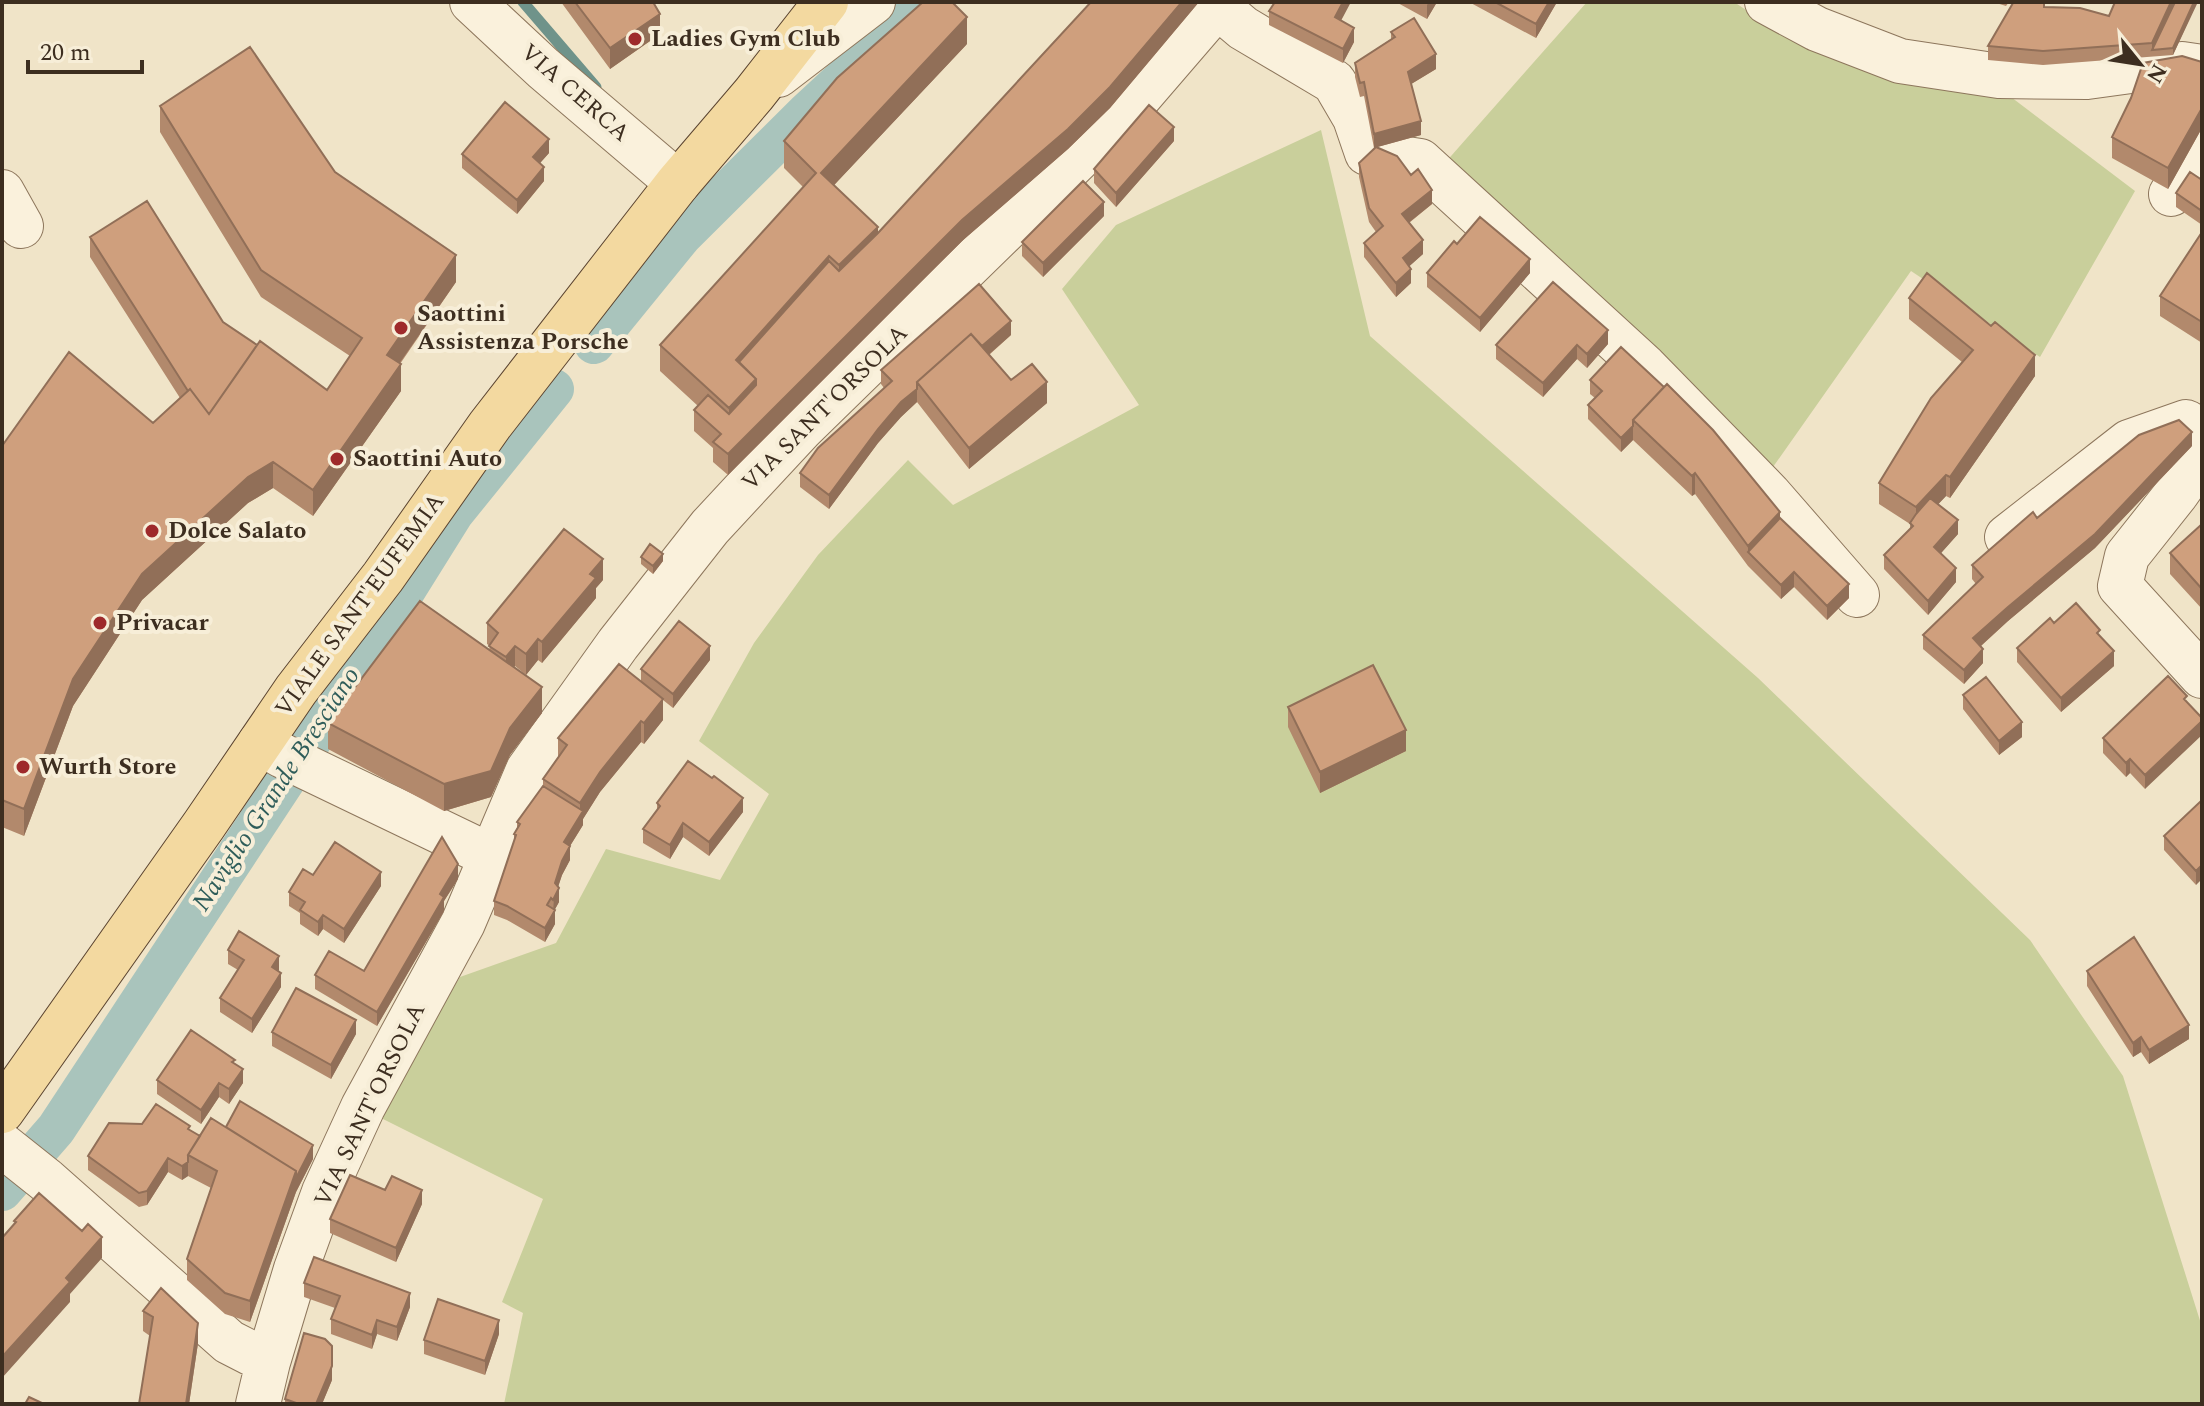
<svg xmlns="http://www.w3.org/2000/svg" width="2204" height="1406" font-family="Spectral,serif">
	<style>
		.green { fill: #c9cf9b }
		.lines { fill: none; stroke-linecap: round; stroke-linejoin: round }
		.stream { stroke: #6f938a; stroke-width: 11 }
		.canal { stroke: #a9c4bc; stroke-width: 40 }
		.minor-casing { stroke: #8d765c; stroke-width: 46 }
		.major-casing { stroke: #5b4430; stroke-width: 46 }
		.minor { stroke: #faf1dc; stroke-width: 44 }
		.major { stroke: #f3d9a0; stroke-width: 44 }
		.wall { fill: #b2896c }
		.shaded-wall { fill: #916f58 }
		.building { fill: #cf9f7d; stroke: #916f58; stroke-width: 2 }
		.poi-dot { fill: #9e2a2b; stroke: #f7eed8; stroke-width: 3 }
		.labels { text-anchor: middle; dominant-baseline: central; stroke-width: 8; stroke-linejoin: round; paint-order: stroke }
		.poi-label { font-size: 24px; font-weight: bold; fill: #3d2e20; stroke: #f7eed8; text-anchor: start }
		.street-label { font-size: 24px; fill: #3d2e20; stroke: #f7eed8 }
		.water-label { font-size: 26px; font-style: italic; fill: #2f5d5a; stroke: #f7eed8 }
	</style>
	<rect width="100%" height="100%" fill="#f0e4c8"/>
	<path class="green" d="M1587,2h147l56,37 217,55 128,97 -95,166 -129,-86 -138,196 -329,-303z
		M1321,130l49,206 388,342 272,262 93,136 79,251v77h-1698l19,-91 -21,-11 41,-103 -168,-84 85,-138 96,-34 50,-94 114,31 49,-86 -70,-53 55,-98 64,-88 90,-95 45,45 186,-100 -77,-116 54,-64z"/>
	<g class="lines">
		<path class="stream" d="M523,2l73,85"/>
		<path class="canal" d="M594,344l88,-108 124,-123 120,-111
			M2,1191l54,-62 260,-395 138,-221 100,-124"/>
		<g class="minor-casing">
			<path id="minor" d="M472,2l71,66 135,115
				M1767,2l50,27 83,32 99,15 88,1 95,-13 20,3
				M1217,6l26,22 91,54 21,36 12,35 53,8 225,206 124,127 88,101
				M778,75l95,-73
				M2,192l19,34
				M2171,194l31,-46
				M2202,457l-25,36 -50,63 -7,30 82,90
				M2007,537l122,-95 57,-20 16,9
				M260,743l23,13 208,100
				M2,1145l44,35 183,162 39,20
				M258,1404l10,-42 28,-93 28,-77 39,-85 100,-184 65,-153 90,-126 92,-117 91,-98 327,-319 93,-108"/>
		</g>
		<g class="major-casing">
			<path id="major" d="M2,1111l202,-286 92,-135 87,-113 107,-152 188,-242 76,-89 72,-92"/>
		</g>
		<use href="#minor" class="minor"/>
		<use href="#major" class="major"/>
	</g>
	<path class="wall" d="M561,2h92l7,32 -50,35z
		M1091,2h108l-89,106 -42,41 -106,92 -234,234 -15,-13v-14l-19,-17v-21l4,-4 -38,-35v-26l143,-158 -19,-19v-27l183,-97 -133,141 44,48z
		M1396,2h41l-10,17z
		M1469,2h88l-21,36z
		M1993,2h16l-3,4z
		M2197,2l-24,53 -130,10 -55,-5v-14l56,-39 65,9z
		M1269,11l72,10 13,21 -11,21 -74,-38z
		M1391,32l45,37 -25,15 10,51 -44,12 55,57 -23,19 14,31 -14,12 2,17 -15,14 -32,-40v-14l12,-11 -7,-10 -10,-45v-14l17,-16 -2,1 -10,-52 -4,1 -5,-20v-14l36,-24z
		M2202,62v66l-34,61 -56,-31v-21z
		M160,106l175,66 121,110 -56,82 1,27 -88,125 -40,-28 -25,15 -106,97 -69,106 -49,130 -22,-9v-381l151,-23 27,-25 -90,-141v-20l237,153 23,-34 -89,-59 -101,-165z
		M1174,141l-58,66 -22,-24v-14z
		M549,153l-9,10 4,18 -27,33 -55,-46v-14z
		M2202,180v45l-26,-18v-14z
		M1104,216l-61,61 -21,-21v-14z
		M2202,232v111l-42,-27v-20z
		M1457,244l73,29 -50,59 -53,-45v-14z
		M1909,298l126,78 -85,122 -4,-2 -8,8 20,30 -17,19 15,29 -28,33 -44,-46v-14l26,-26v-5l-31,-20v-21l83,-121 -53,-43z
		M1011,335l-22,20 22,25 36,23 -78,66 -52,-67 -16,15 -23,26 -49,66 -29,-22v-14l84,-85 -3,-4v-14z
		M1608,344l-21,24 -10,-9 -34,38 -47,-38v-14z
		M1590,380l190,138 69,80 -22,22 -33,-33 -13,12 -33,-33 -53,-72 -3,2 -59,-56 -12,12 -33,-33v-14l7,-7 -5,-4z
		M2192,446l-97,102 -87,73 -27,25 2,17 -19,21 -41,-35v-14l53,-51 -4,-5v-14l65,-47z
		M2202,524v85l-32,-35v-21z
		M641,557l22,4 -10,13 -12,-10z
		M603,580l-7,8v10l-54,65 -4,-3 -12,15 -11,-9 -1,1 28,46 -32,42 -19,42 -47,14 -116,-62v-26l161,-73 1,-4 -3,-2v-21z
		M2054,623l46,13 14,30 -53,46 -44,-50v-14z
		M710,660l-37,48 -10,-8v20l-19,24 -3,-2 -41,50 -17,27v6l-13,21v14l-8,15 -4,12 1,15 -4,7v15l-10,18 -38,-22 -13,-5v-14l20,-60v-7l3,-6v-6l26,-36v-7l15,-22v-19l83,-57v-12z
		M2168,676l-23,113 -15,-16 -4,4 -23,-24v-15z
		M1963,695l59,42 -23,18 -36,-46z
		M1288,707l118,44 -86,42 -32,-66z
		M2202,800l-6,85 -32,-35v-14z
		M657,803l86,9 -34,44 -26,-19 -13,22 -27,-16v-14l14,-19z
		M313,875l68,11 -37,57 -21,-14 -5,7 -18,-12v-11l-11,-7v-14z
		M458,879l-14,22v10l-67,115 -62,-37v-14l49,-4z
		M228,950l51,20 -1,1 3,16 -29,46 -32,-21v-14l18,-28 -10,-6z
		M2087,971l102,68 -40,25 -8,-12 -8,5 -46,-71z
		M272,1032l84,2 -25,45 -59,-33z
		M235,1064l8,19 -14,21 -10,-7 -18,27 -44,-30v-14z
		M226,1127l87,32 -17,33 -46,130 -25,-8 -38,-34v-21l24,-71 -23,-12 -6,4 -14,-8 -21,33 -8,2 -51,-37v-14l102,-26 10,6z
		M385,1190l37,14 -26,58 -66,-29v-14z
		M304,1283l106,24 -13,34 -20,-7 -5,15 -41,-15v-15l4,-11 -31,-11z
		M143,1311l55,32 -9,61h-50l11,-68 -7,-5z
		M499,1334l-14,41 -61,-21v-14z
		M332,1380l-10,24h-37v-5z"/>
	<path class="shaded-wall" d="M1182,2h17l-89,106 -42,41 -106,92 -234,234v-21z
		M1343,2h8l-16,30v-15z
		M1429,2h8l-10,17v-14z
		M1549,2h8l-21,36v-14z
		M2171,2h7l-26,48v-7z
		M2194,2h3v2l-24,51v-7z
		M660,14v20l-50,35v-21z
		M967,17v27l-146,155v-26z
		M1354,28v14l-11,21v-14z
		M1436,54v15l-28,17v-14z
		M2202,108v20l-34,61v-21z
		M1421,121v14l-47,13v-14z
		M1174,127v14l-58,66v-14z
		M549,139v14l-16,18v-14z
		M544,167v14l-27,33v-14z
		M1432,190v14l-30,24v-14z
		M1104,202v14l-61,61v-14z
		M878,227v26l-39,38v-26z
		M1423,240v14l-20,18v-14z
		M456,255v27l-69,99v-26z
		M829,256v26l-83,93 -10,-15z
		M1530,259v14l-50,59v-14z
		M1411,269v14l-15,14v-14z
		M1011,321v14l-33,29v-15z
		M1608,330v14l-21,24v-14z
		M1577,345v14l-34,38v-14z
		M2035,355v21l-85,122v-21z
		M401,364v27l-88,125v-26z
		M756,379v26l-27,30v-27z
		M1047,382v21l-78,66v-21z
		M917,389v13l-16,15 -23,26 -49,66v-14l49,-66 23,-27z
		M1633,426v14l-12,12v-14z
		M2192,432v14l-97,102 -87,73 -35,32v-15z
		M273,462v26l-25,15 -106,97 -69,106 -49,130v-27l49,-130 69,-105 106,-97z
		M1695,473v21l-3,2v-20z
		M1946,475v21l-30,32v-21z
		M1780,512v20l-32,20v-6z
		M1958,520v14l-24,27v-14z
		M663,554v7l-10,13v-8z
		M603,559v21l-7,8v10l-54,65v-21l48,-68z
		M1956,568v14l-28,33v-14z
		M1794,572v15l-13,12v-14z
		M1849,584v14l-22,22v-14z
		M538,639v21l-12,15v-21z
		M515,646v20l-9,11v-20z
		M710,646v14l-37,48v-14z
		M1983,649v14l-19,21v-14z
		M2114,651v15l-53,46v-14z
		M542,687v26l-32,42 -19,42 -47,14v-27l66,-56z
		M663,699v21l-19,24v-21z
		M641,721v21l-41,50 -17,27v6l-13,21v14l-8,15 -6,18 3,-5v14l-5,9 1,-1v14l-10,18v-14l8,-15 2,-30 9,-41 16,-27v-12l20,-31z
		M2202,721v14l-57,54v-14z
		M2022,722v15l-23,18v-14z
		M1406,730v21l-86,42v-21z
		M2130,759v14l-4,4v-14z
		M743,798v14l-34,44v-14z
		M683,823v14l-13,22v-14z
		M458,864v15l-14,22v10l-67,115v-14l63,-118z
		M2202,865v14l-6,6v-14z
		M381,872v14l-37,57v-14z
		M323,915v14l-5,7v-14z
		M279,956v14l-7,11v-14z
		M281,973v14l-29,46v-14z
		M356,1020v14l-25,45v-14z
		M2189,1025v14l-40,25v-14z
		M2141,1037v15l-8,5v-14z
		M243,1069v14l-14,21v-15z
		M219,1083v14l-18,27v-14z
		M313,1145v14l-17,33 -46,130v-21l46,-130z
		M168,1158v14l-21,33v-14z
		M188,1162v14l-6,4v-14z
		M422,1190v14l-26,58v-14z
		M102,1237v21l-32,36v8l-68,76v-21l64,-79z
		M410,1293v14l-13,34v-14z
		M377,1320v14l-5,15v-14z
		M499,1320v14l-14,41v-14z
		M198,1323v20l-9,61h-3z
		M332,1346v34l-10,24h-6z"/>
	<path class="building" d="M575,2h78l7,12 -50,34z
		M923,2h29l15,15 -146,156 57,54 -39,38 -10,-9 -93,104 20,19 -27,29 -69,-63 156,-172 -32,-32 53,-63z
		M1091,2h91l-72,85 -42,42 -106,91 -234,234 -15,-12 8,-8 -27,-24 14,-15 21,19 27,-29v-6l-17,-17 90,-101 10,10 39,-38z
		M1275,2h68l-8,15 19,11 -11,21 -74,-38z
		M1495,2h54l-13,22z
		M2115,2h56l-19,41 -109,8 -55,-5 25,-43h31v4l36,1 29,8z
		M2175,2h19l-21,46 -21,2z
		M1414,18l22,36 -28,18 13,49 -47,13 -10,-52 -4,1 -5,-20 40,-26 -4,-5z
		M250,47l85,125 121,83 -69,100 14,9 -88,126 -40,-28 -25,15 -106,97 -69,105 -49,130 -22,-9v-354l67,-94 84,71 37,-34 19,25 51,-73 67,49 35,-52 -101,-68 -101,-164z
		M2182,56l20,6v46l-34,60 -56,-31 19,-39 12,-35z
		M505,102l44,37 -16,18 11,10 -27,33 -55,-46z
		M1149,105l25,22 -58,66 -22,-24z
		M1376,147l21,9 14,19 7,-6 14,21 -30,24 21,26 -20,18 8,11 -15,14 -32,-40 19,-17 -14,-18 -10,-45z
		M2190,172l12,8v31l-26,-18z
		M1083,181l21,21 -61,61 -21,-21z
		M147,201l76,121 34,23 -48,69 -19,-25 -2,2 -98,-154z
		M1480,217l50,42 -50,59 -53,-45 27,-32 3,3z
		M2202,232v90l-42,-26z
		M1927,273l64,53 4,-4 40,33 -85,122 -4,-2 -30,32 -37,-24 52,-85 42,-48 -64,-52z
		M1553,282l55,48 -21,24 -10,-9 -34,38 -47,-38z
		M979,284l32,37 -29,25 -11,-12 -54,48v7l-16,13 -23,27 -49,66 -29,-22 18,-25 74,-67 -11,-11z
		M971,334l40,46 21,-16 15,18 -78,66 -52,-66z
		M1621,347l43,40 -31,33v6l-12,12 -33,-33 14,-14 -12,-11z
		M1667,384l46,46 67,82 -32,34 -53,-73 -3,3 -59,-56z
		M2179,420l13,12 -97,102 -87,73 -35,31 10,11 -19,21 -41,-35 60,-58 -11,-12 61,-53 4,6 102,-83z
		M1930,498l28,22 -24,27 22,21 -28,33 -44,-46 29,-29 -3,-3 6,-9z
		M1780,518l69,66 -22,22 -33,-34 -13,13 -33,-33z
		M2202,524v65l-32,-36z
		M564,529l39,30 -13,15 6,4 -54,64 -4,-3 -12,15 -11,-8 -9,11 -17,-11 9,-13 -11,-10z
		M650,544l13,10 -10,12 -12,-9z
		M420,601l122,86 -32,41 -19,43 -47,13 -116,-61z
		M2076,603l24,27 -3,3 17,18 -53,47 -44,-50 33,-30 4,5z
		M679,621l31,25 -37,48 -32,-25z
		M619,664l44,35 -19,24 -3,-2 -41,51 -20,31 -37,-24 24,-34 -9,-7z
		M1373,665l33,65 -86,42 -32,-65z
		M2168,676l19,20 -3,3 18,19v3l-57,54 -15,-16 -4,4 -23,-25z
		M1986,677l36,45 -23,19 -36,-46z
		M688,761l24,17 2,-2 29,22 -34,44 -26,-19 -13,22 -27,-16 17,-23 -3,-3z
		M543,786l40,25 -19,31 6,4 -8,15 -7,22 4,5 -6,12 -2,-2 -4,7 8,5 -10,18 -38,-22 -13,-5 22,-66 -2,-1 6,-10 -3,-2z
		M2202,800v65l-6,6 -32,-35z
		M442,837l16,27 -18,30 4,3 -67,115 -62,-37 14,-24 35,20z
		M335,842l46,30 -37,57 -21,-14 -5,7 -18,-12 5,-8 -16,-10 14,-23 10,6z
		M239,931l40,25 -7,11 9,6 -29,46 -32,-21 24,-38 -16,-10z
		M2134,937l55,88 -40,25 -8,-13 -8,6 -46,-72z
		M296,988l60,32 -25,45 -59,-33z
		M191,1030l44,30 -3,2 11,7 -14,20 -10,-6 -18,27 -44,-30z
		M240,1101l73,44 -17,33v-7l-70,-44z
		M156,1104l34,22 -2,3 12,7 -12,19v7l-6,4 -14,-8 -21,33 -8,2 -51,-37 21,-33 33,1z
		M211,1118l85,53 -46,130 -25,-8 -38,-34 30,-88 -29,-16z
		M350,1175l35,15 7,-14 30,14 -26,58 -66,-29z
		M39,1193l43,38 6,-7 14,13 -36,41 4,4 -68,75v-119l14,-16 -2,-1z
		M314,1257l96,36 -13,34 -20,-7 -5,15 -41,-16 9,-23 -36,-13z
		M161,1288l37,35 -12,81h-47l14,-87 -10,-6z
		M438,1299l61,21 -14,41 -61,-21z
		M304,1333l21,6 7,7v20l-16,38h-17l-14,-5z
		M29,1397l15,7h-19z"/>
	<g class="poi-dot">
		<circle cx="635" cy="39" r="8"/>
		<circle cx="401" cy="328" r="8"/>
		<circle cx="337" cy="459" r="8"/>
		<circle cx="152" cy="531" r="8"/>
		<circle cx="100" cy="623" r="8"/>
		<circle cx="23" cy="767" r="8"/>
	</g>
	<g class="labels">
		<g class="poi-label">
			<text x="651" y="39">Ladies Gym Club</text>
			<text x="417" y="314">Saottini<tspan x="417" dy="28">Assistenza Porsche</tspan></text>
			<text x="353" y="459">Saottini Auto</text>
			<text x="168" y="531">Dolce Salato</text>
			<text x="116" y="623">Privacar</text>
			<text x="39" y="767">Wurth Store</text>
		</g>
		<g class="street-label">
			<text transform="translate(575 93) rotate(41)">VIA CERCA</text>
			<text transform="translate(825 408) rotate(-45)">VIA SANT'ORSOLA</text>
			<text transform="translate(360 605) rotate(-54)">VIALE SANT'EUFEMIA</text>
			<text transform="translate(370 1105) rotate(-64)">VIA SANT'ORSOLA</text>
		</g>
		<g class="water-label">
			<text transform="translate(276 789) rotate(-57)">Naviglio Grande Bresciano</text>
		</g>
	</g>
	<rect width="2204" height="1406" fill="none" stroke="#3d2e20" stroke-width="8"/>
	<g transform="translate(2140 64) rotate(120)" stroke="#f7eed8" stroke-width="6" paint-order="stroke">
	<path d="M0-6L14 30L0 20L-14 30Z" fill="#3d2e20"/>
	<text y="-12" font-size="22" font-weight="bold" text-anchor="middle" fill="#3d2e20">N</text>
	</g>
	<path d="M28 60v12h114v-12" fill="none" stroke="#3d2e20" stroke-width="4"/>
	<text x="40" y="60" font-size="24" fill="#3d2e20" stroke="#f7eed8" stroke-width="6" paint-order="stroke">20 m</text>
</svg>
